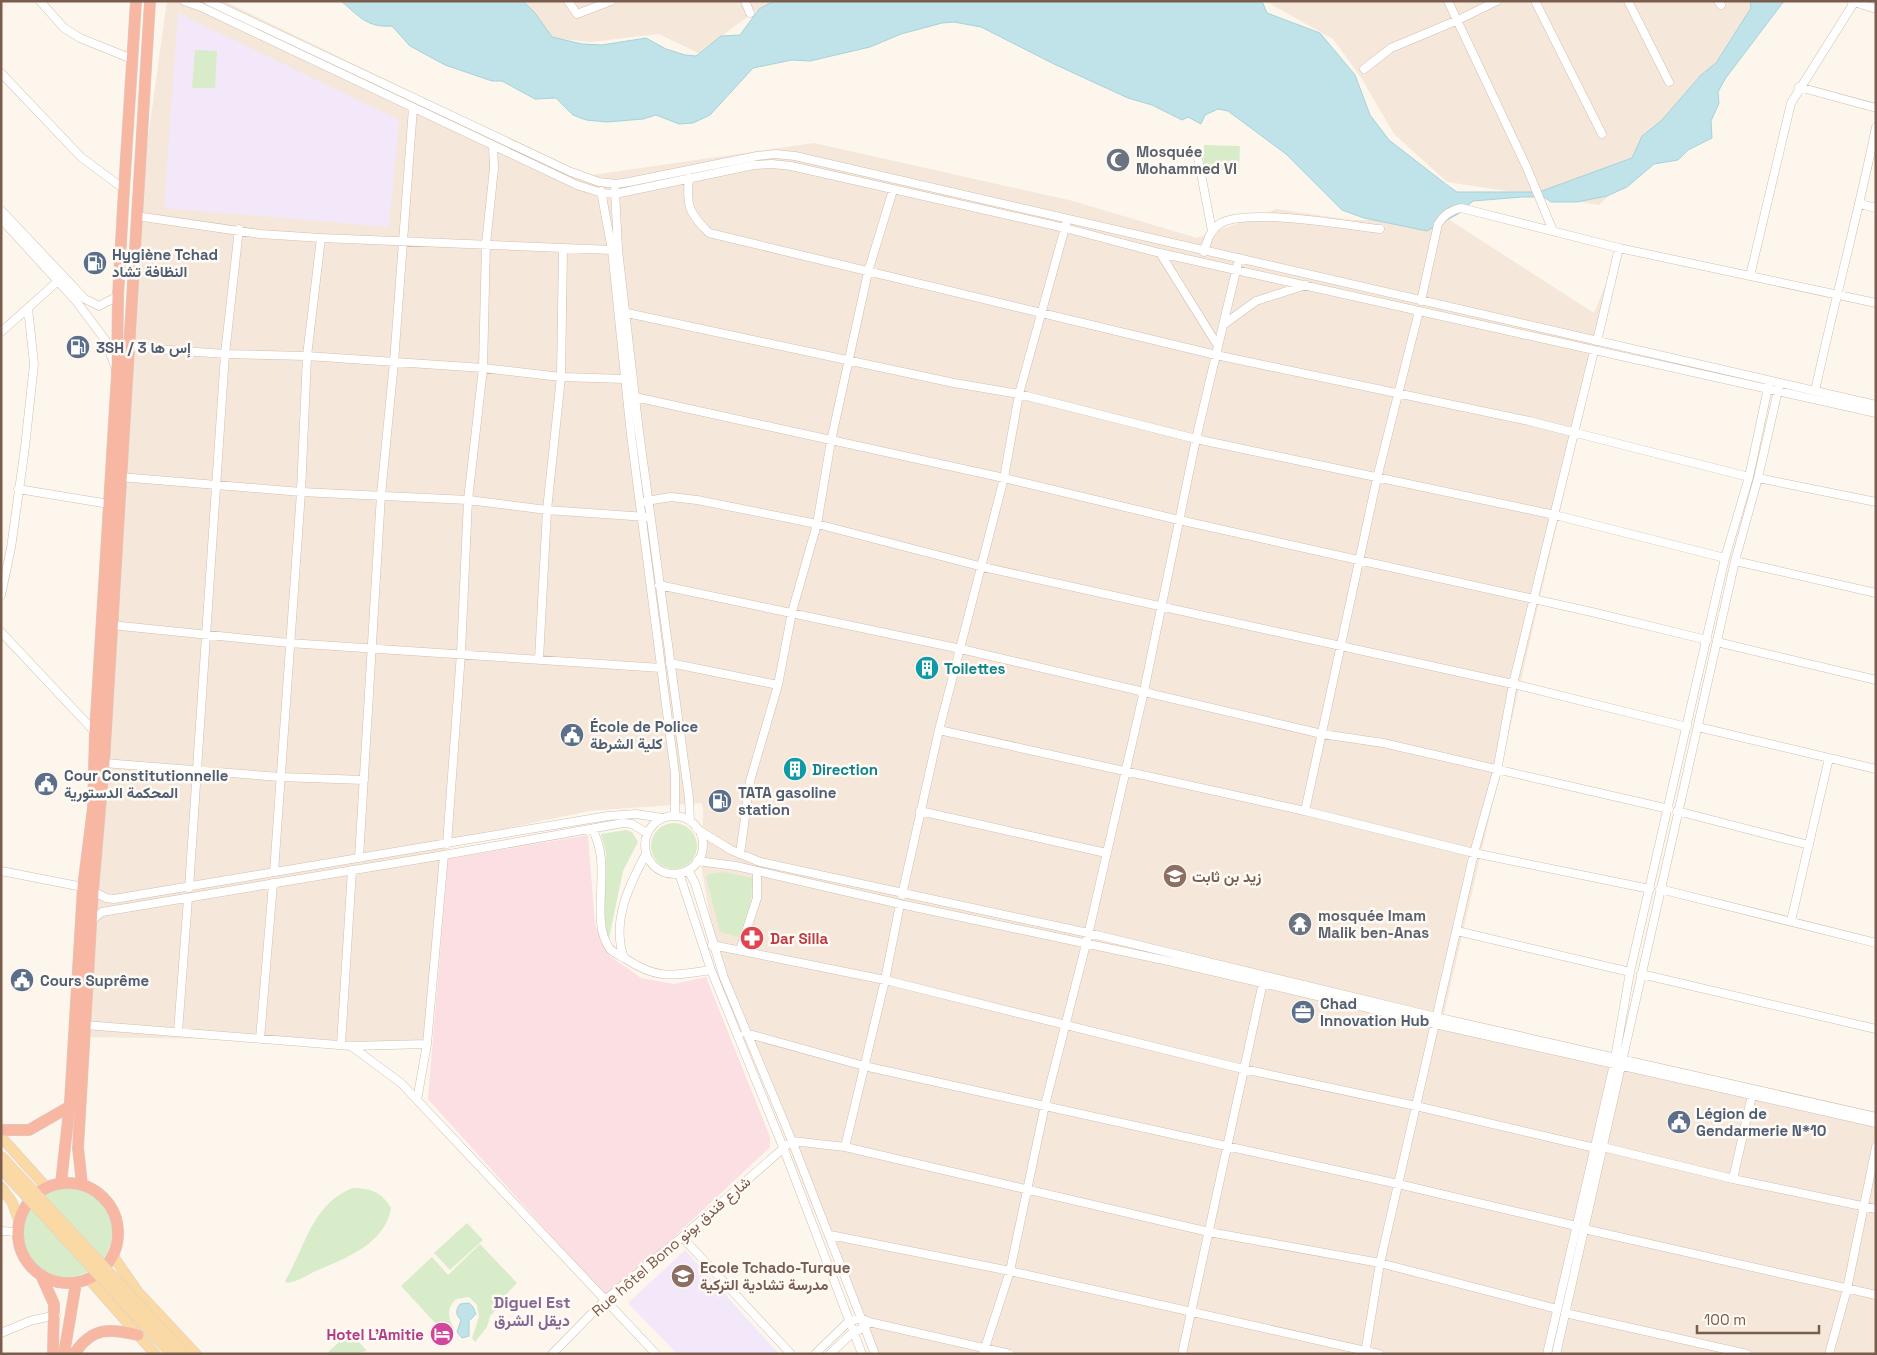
<svg xmlns="http://www.w3.org/2000/svg" width="1877" height="1355" font-family="'Space Grotesk',Vazirmatn,sans-serif">
	<style>
		.residential { fill: #f5e8da }
		.education { fill: #f3e8fa }
		.medical { fill: #fbdfe3 }
		.green { fill: #d8ecc9 }
		.water { fill: #bfe3e8; stroke: #a5d3da }
		.lines { fill: none; stroke-linecap: round; stroke-linejoin: round }
		.minor-casing { stroke: #d1beb0; stroke-width: 9 }
		.major-casing { stroke: #dad1cd; stroke-width: 11 }
		.highway-casing { stroke: #dad1cd; stroke-width: 12 }
		.minor { stroke: #fff; stroke-width: 8 }
		.major { stroke: #fbd9a5; stroke-width: 10 }
		.highway { stroke: #f7b7a3; stroke-width: 11 }
		.major-bridge-casing { stroke: #dad1cd; stroke-width: 11; stroke-linecap: butt }
		.major-bridge { stroke: #fbd9a5; stroke-width: 10 }
		.labels { text-anchor: middle; dominant-baseline: central; stroke-width: 5; stroke-linejoin: round; paint-order: stroke }
		.worship-label { font-size: 15px; font-weight: bold; fill: #5b616d; stroke: #fffaf3; text-anchor: start }
		.service-label { font-size: 15px; font-weight: bold; fill: #4e5e75; stroke: #fffaf3; text-anchor: start }
		.culture-label { font-size: 15px; font-weight: bold; fill: #0d838f; stroke: #fffaf3; text-anchor: start }
		.education-label { font-size: 15px; font-weight: bold; fill: #785e54; stroke: #fffaf3; text-anchor: start }
		.health-label { font-size: 15px; font-weight: bold; fill: #be3a42; stroke: #fffaf3; text-anchor: start }
		.street-label { font-size: 15px; fill: #7a5c4d; stroke: #fffaf3 }
		.hotel-label { font-size: 15px; font-weight: bold; fill: #b23c85; stroke: #fffaf3; text-anchor: end }
		.neighbourhood-label { font-size: 16px; font-weight: bold; fill: #846695; stroke: #fffaf3 }
	</style>
	<rect width="100%" height="100%" fill="#fdf6ec"/>
	<path class="residential" d="M167,1h57l361,175 229,-33 259,58 124,37 80,-29 74,11 97,-1 146,94 27,-66 -177,767 432,98v242h-336l28,-110 -28,110h-667l-75,-183 -84,-231 -12,-69 1,-63 -2,-5 -112,8 -142,30 -15,103 -7,98 -349,-5 59,-806z
		M475,1h298l-16,9 -59,43 -39,-19 -68,8 -38,-4z
		M1265,1h503l-53,93 -116,111 -152,-23 -53,-48 -34,-58 -27,-37z"/>
	<path class="education" d="M178,13l221,107 -10,107 -225,-19z
		M685,1250l94,104h-102l-49,-51z"/>
	<path class="medical" d="M588,835l7,90 15,31 31,22 33,6 32,-7 64,160v10l-162,152 -180,-200 20,-240z"/>
	<path class="green" d="M195,50l22,1 -2,37h-23z
		M1204,145l36,1 -1,25 -36,-2z
		M651 846a23 23 0 1 1 46 0a23 23 0 1 1-46 0Z
		M626,830l6,2 6,10 -15,29 -14,67 -5,-11 2,-74 -5,-19z
		M723,872l30,6 -3,26 -11,33 -19,-5 -14,-55 3,-3z
		M22 1232a45 45 0 1 1 90 0a45 45 0 1 1-90 0Z
		M353,1188c17,0 29,4 38,20 -6,36 -45,50 -75,63 -9,4 -19,11 -29,12l-2,-2c20,-33 27,-78 68,-93z
		M467,1223l16,17 -33,30 -16,-17z
		M480,1244l37,39 -17,18 2,3 -12,12 -3,11 -12,15 -3,-4 7,-21 -2,-12 -8,-8 -13,2c-9,9 -9,17 -2,29l-6,9 -47,-51 31,-29 16,18z
		M350,1332l17,19 -13,3h-28z"/>
	<path class="water" d="M341,1h182l12,12 17,24 30,7 20,1 44,-7 20,11 19,6 11,1 25,-20 19,-1 19,-26 15,-8h488l5,12 53,20 35,42 15,40 19,25 58,45 10,7h82l93,-34 10,-22 19,-15 40,-46 15,-12 35,-55 -1,-7h34l-59,78 -7,13 1,11 -8,18 1,17 -24,12 -10,10 -24,4 -27,23 -20,9 -30,6h-26l-7,-5h-22l-49,4 -15,13 -31,17 -63,-13 -22,-8 -56,-56 -58,-43 -10,-2 -13,6 -4,9 -13,-7 -6,3 -30,-15 -24,-7 -74,-34 -73,-37 -27,-5 -12,1 -41,11 -31,13 -60,14 -18,-1 -39,8 -43,47 -17,8 -14,1 -23,-9 -13,4 -36,3 -21,-2 -13,-5 -17,-17 -21,1 -33,-18h-10l-47,-16 -35,-19 -18,-20c-25,2 -33,-10 -51,-25z
		M469,1303l4,4 3,7 -7,7v15l-7,2 -5,-6 4,-12c-5,-5 -6,-9 -1,-16z"/>
	<g class="lines">
		<g class="minor-casing">
			<path id="minor" d="M40,1l24,27 16,10 52,21
				M184,1l17,6 376,178 25,8 13,1 139,-29 18,-1 19,2 274,62 95,25 716,160
				M208,1l363,171 28,10 17,2 13,-2 128,-26 18,-2 20,2 1081,249
				M568,1l9,13 34,-13
				M745,1l5,12
				M1448,1l79,167 26,63
				M1535,1l67,133
				M1628,1l41,81
				M1718,1l3,4
				M1851,1l25,8
				M1364,69l27,-21 67,-28 39,-19
				M1,73l80,84 43,32
				M1799,87l77,21
				M1197,153l15,78
				M689,178c-3,28 0,35 20,55l507,122 313,66 220,56
				M615,190l3,60 21,182 50,366 1,23
				M601,191l11,59 19,185 44,339v42
				M1860,204l16,4
				M1,210l84,89 14,7 19,-10
				M136,216l124,18 61,4 291,12
				M1,219l75,82 30,40 8,23
				M1204,252c3,-10 5,-20 14,-27 24,-19 130,1 162,4
				M1160,253l58,93
				M1750,276l41,-173 64,-102
				M1421,301l17,-77c5,-8 12,-14 23,-16l158,40 257,55
				M627,313l327,70 65,11 177,45 359,76 170,43
				M1223,325l33,-24 50,-16
				M1,332l57,-51
				M1597,341l22,-93
				M128,347l97,7 82,2 176,12 78,9 64,2
				M1815,391c19,-88 43,-176 61,-264
				M635,397l369,81 175,42 417,93 111,27
				M120,477l181,15 167,8 79,10 99,7
				M1758,478l118,24
				M18,489l91,15
				M640,502l31,-5 26,3 120,24 166,43 530,117 174,43
				M1735,561l141,32
				M659,585l302,64 361,85 61,9 286,66
				M1,595l10,-47 14,-101 9,-83 -6,-56
				M111,625l178,18 372,25
				M1,632l94,100
				M1717,642l159,38
				M539,659l8,-149 14,-133 2,-128
				M670,663l108,22
				M1698,727l178,42
				M939,730l366,81 72,-333 42,-167
				M104,763l176,14 84,3
				M920,811l186,42
				M1305,811l169,42 176,36
				M1677,811l132,34
				M645 845a29 29 0 1 1 58 0a29 29 0 1 1-58 0Z
				M592,829c22,37 -4,90 18,120 4,4 11,7 16,10 33,22 49,16 85,11
				M697,829l34,21 29,12 328,71 348,84 440,100
				M447,844l14,-191 7,-153 15,-132 3,-124 8,-76 -1,-22
				M740,854l10,-73 28,-96 14,-73 25,-88 14,-83 37,-169 25,-82
				M359,858l22,-363 13,-133 19,-254
				M697,861l39,5 164,38 273,58 262,62 441,99
				M688,870l7,13 29,95 68,163 83,213
				M1,871l82,16
				M274,872l27,-380 6,-136 14,-118
				M679,873l32,97 72,177 79,207
				M189,888l36,-534 14,-125
				M1660,889l216,54
				M93,891l13,7 8,1 494,-83 28,-2 26,4
				M902,895l37,-165 65,-252 15,-84 47,-170
				M91,921l11,-9 342,-57 179,-32 9,1 15,9
				M1791,921l38,-163
				M1457,931l173,41
				M712,945l173,35 358,89 173,37 179,42
				M740,950l17,-52v-25
				M624,958c-13,-36 5,-73 22,-104
				M1641,974l235,55
				M85,1025l266,21 50,37 255,271
				M178,1032l10,-134
				M745,1033l119,33 534,118 178,42
				M260,1039l13,-156
				M341,1044l11,-174
				M351,1046l76,-2
				M417,1100l10,-56 17,-189
				M792,1141l53,6 364,85 171,31 177,46
				M845,1147l40,-167 15,-76
				M1603,1147l130,32 143,30
				M1733,1179l19,-84
				M1584,1229l292,66
				M1,1231l17,1
				M830,1235l180,36 369,83
				M682,1237l109,117
				M1565,1313l182,41
				M1,1333l29,-12 26,-6
				M552,1354l54,-55 76,-62 105,-92
				M815,1354l33,-32 13,-4 8,4 141,32
				M830,1354l22,-21 13,-6 3,-4
				M983,1354l27,-83 35,-166 41,-161 58,-253 52,-252 43,-181
				M1182,1354l81,-372
				M1365,1354l15,-91 36,-157 58,-253 23,-82 16,-87 81,-333
				M1547,1354l67,-290 16,-92 95,-414 24,-81 20,-94
				M1556,1354l179,-793 23,-83 21,-92
				M1829,1354l18,-65 29,-142"/>
		</g>
		<g class="major-casing">
			<path id="major" d="M1,1137l45,50
				M1,1187l11,15 7,19
				M113,1256l25,36 58,62
				M89,1279l66,75"/>
		</g>
		<g class="highway-casing">
			<path id="highway" d="M1,1130h28l40,-23
				M18 1233a50 50 0 1 1 100 0a50 50 0 1 1-100 0Z
				M61,1183l9,-81 13,-215 10,-79 2,-76 22,-358 1,-78 6,-107 12,-188
				M82,1184l-4,-36 15,-257 11,-128 46,-762
				M41,1275l13,29 -1,50
				M64,1354l12,-71
				M74,1354c18,-27 35,-26 64,-19"/>
		</g>
		<use href="#minor" class="minor"/>
		<use href="#major" class="major"/>
		<use href="#highway" class="highway"/>
		<g class="major-bridge-casing">
			<path id="major-bridge" d="M1,1156l184,198
				M1,1169l170,185"/>
		</g>
		<use href="#major-bridge" class="major-bridge"/>
	</g>
	<defs>
		<g id="mosque-disc" transform="scale(1.25)"><circle r="9.5" fill="#6b7280" stroke="#fffaf3"/><path d="M3.5-4.9A6 6 0 1 0 3.5 4.9A5 5 0 1 1 3.5-4.9Z" fill="#fff"/></g>
		<g id="fuel-disc" transform="scale(1.25)"><circle r="9.5" fill="#5c6f8a" stroke="#fffaf3"/><path d="M-5.5-6h7V0h2V4h1.3V-2.5L3-4.5l.8-.8L6-3V5H2.5V1h-1V6h-7ZM-4.2-4.7v3.2H.2V-4.7Z" fill="#fff"/></g>
		<g id="building-disc" transform="scale(1.25)"><circle r="9.5" fill="#0f9aa8" stroke="#fffaf3"/><path d="M-4-6H4V6H1V3H-1V6H-4ZM-2.5-4.3h1.7v1.8h-1.7ZM.8-4.3h1.7v1.8H.8ZM-2.5-1h1.7V.8h-1.7ZM.8-1h1.7V.8H.8Z" fill="#fff"/></g>
		<g id="civic-disc" transform="scale(1.25)"><circle r="9.5" fill="#5c6f8a" stroke="#fffaf3"/><path d="M-.6-6.5H3V-4.5H.6V-3L4-1V1h2V6H-6V1h2V-1L-.6-3ZM-1.2 2.5V6h2.4V2.5Z" fill="#fff"/></g>
		<g id="school-disc" transform="scale(1.25)"><circle r="9.5" fill="#8d6e63" stroke="#fffaf3"/><path d="M0-5L7-2L0 1L-7-2ZM-4 1L0 2.5L4 1V4Q0 6-4 4Z" fill="#fff"/></g>
		<g id="temple-disc" transform="scale(1.25)"><circle r="9.5" fill="#6b7280" stroke="#fffaf3"/><path d="M0-6L5-2H3V0L6.5 2.5H4V6H1.5V3h-3V6H-4V2.5H-6.5L-3 0V-2H-5Z" fill="#fff"/></g>
		<g id="pharmacy-disc" transform="scale(1.25)"><circle r="9.5" fill="#e0444e" stroke="#fffaf3"/><path d="M-2-6h4v4h4v4h-4v4h-4v-4h-4v-4h4Z" fill="#fff"/></g>
		<g id="office-disc" transform="scale(1.25)"><circle r="9.5" fill="#5c6f8a" stroke="#fffaf3"/><path d="M-6-3h4V-5.5h4V-3h4V5H-6ZM-1-4.5V-3h2v-1.5ZM-6 0V1H6V0Z" fill="#fff"/></g>
		<g id="hotel-disc" transform="scale(1.25)"><circle r="9.5" fill="#d1479c" stroke="#fffaf3"/><path d="M-6-4.5h1.5V1H6V5H4.5V3h-9V5H-6ZM-4 0a1.8 1.8 0 1 1 3.6 0ZM.5 0V-2.5h3Q6-2.5 6 0Z" fill="#fff"/></g>
	</defs>
	<g fill-rule="evenodd">
		<use href="#mosque-disc" x="1118" y="160"/>
		<use href="#fuel-disc" x="95" y="263"/>
		<use href="#fuel-disc" x="78" y="347"/>
		<use href="#building-disc" x="927" y="668"/>
		<use href="#civic-disc" x="572" y="735"/>
		<use href="#building-disc" x="795" y="769"/>
		<use href="#civic-disc" x="46" y="784"/>
		<use href="#fuel-disc" x="720" y="801"/>
		<use href="#school-disc" x="1175" y="876"/>
		<use href="#temple-disc" x="1300" y="924"/>
		<use href="#pharmacy-disc" x="752" y="938"/>
		<use href="#civic-disc" x="22" y="980"/>
		<use href="#office-disc" x="1303" y="1012"/>
		<use href="#civic-disc" x="1679" y="1122"/>
		<use href="#school-disc" x="683" y="1276"/>
		<use href="#hotel-disc" x="442" y="1334"/>
	</g>
	<g class="labels">
		<g class="worship-label">
			<text x="1136" y="151">Mosquée<tspan x="1136" dy="17">Mohammed VI</tspan></text>
			<text x="1318" y="915">mosquée Imam<tspan x="1318" dy="17">Malik ben-Anas</tspan></text>
		</g>
		<g class="service-label">
			<text x="112" y="254">Hygiène Tchad<tspan x="112" dy="17">النظافة تشاد</tspan></text>
			<text x="96" y="347">3SH / 3 إس ها</text>
			<text x="590" y="726">École de Police<tspan x="590" dy="17">كلية الشرطة</tspan></text>
			<text x="64" y="775">Cour Constitutionnelle<tspan x="64" dy="17">المحكمة الدستورية</tspan></text>
			<text x="738" y="792">TATA gasoline<tspan x="738" dy="17">station</tspan></text>
			<text x="40" y="980">Cours Suprême</text>
			<text x="1320" y="1003">Chad<tspan x="1320" dy="17">Innovation Hub</tspan></text>
			<text x="1696" y="1113">Légion de<tspan x="1696" dy="17">Gendarmerie N*10</tspan></text>
		</g>
		<g class="culture-label">
			<text x="944" y="668">Toilettes</text>
			<text x="812" y="769">Direction</text>
		</g>
		<g class="education-label">
			<text x="1192" y="876">زيد بن ثابت</text>
			<text x="700" y="1267">Ecole Tchado-Turque<tspan x="700" dy="17">مدرسة تشادية التركية</tspan></text>
		</g>
		<g class="health-label">
			<text x="770" y="938">Dar Silla</text>
		</g>
		<g class="street-label">
			<text transform="translate(671 1246) rotate(-41)">Rue hôtel Bono شارع فندق بونو</text>
		</g>
		<g class="hotel-label">
			<text x="424" y="1334">Hotel L'Amitie</text>
		</g>
		<g class="neighbourhood-label">
			<text x="532" y="1302">Diguel Est<tspan x="532" dy="18">ديقل الشرق</tspan></text>
		</g>
	</g>
	<rect width="1877" height="1355" fill="none" stroke="#7a5c4d" stroke-width="5"/>
	<path d="M1697 1325v8h122v-8" fill="none" stroke="#7a5c4d" stroke-width="2.5"/>
	<text x="1704" y="1325" font-size="15" fill="#7a5c4d" stroke="#fffaf3" stroke-width="4" paint-order="stroke">100 m</text>
</svg>
